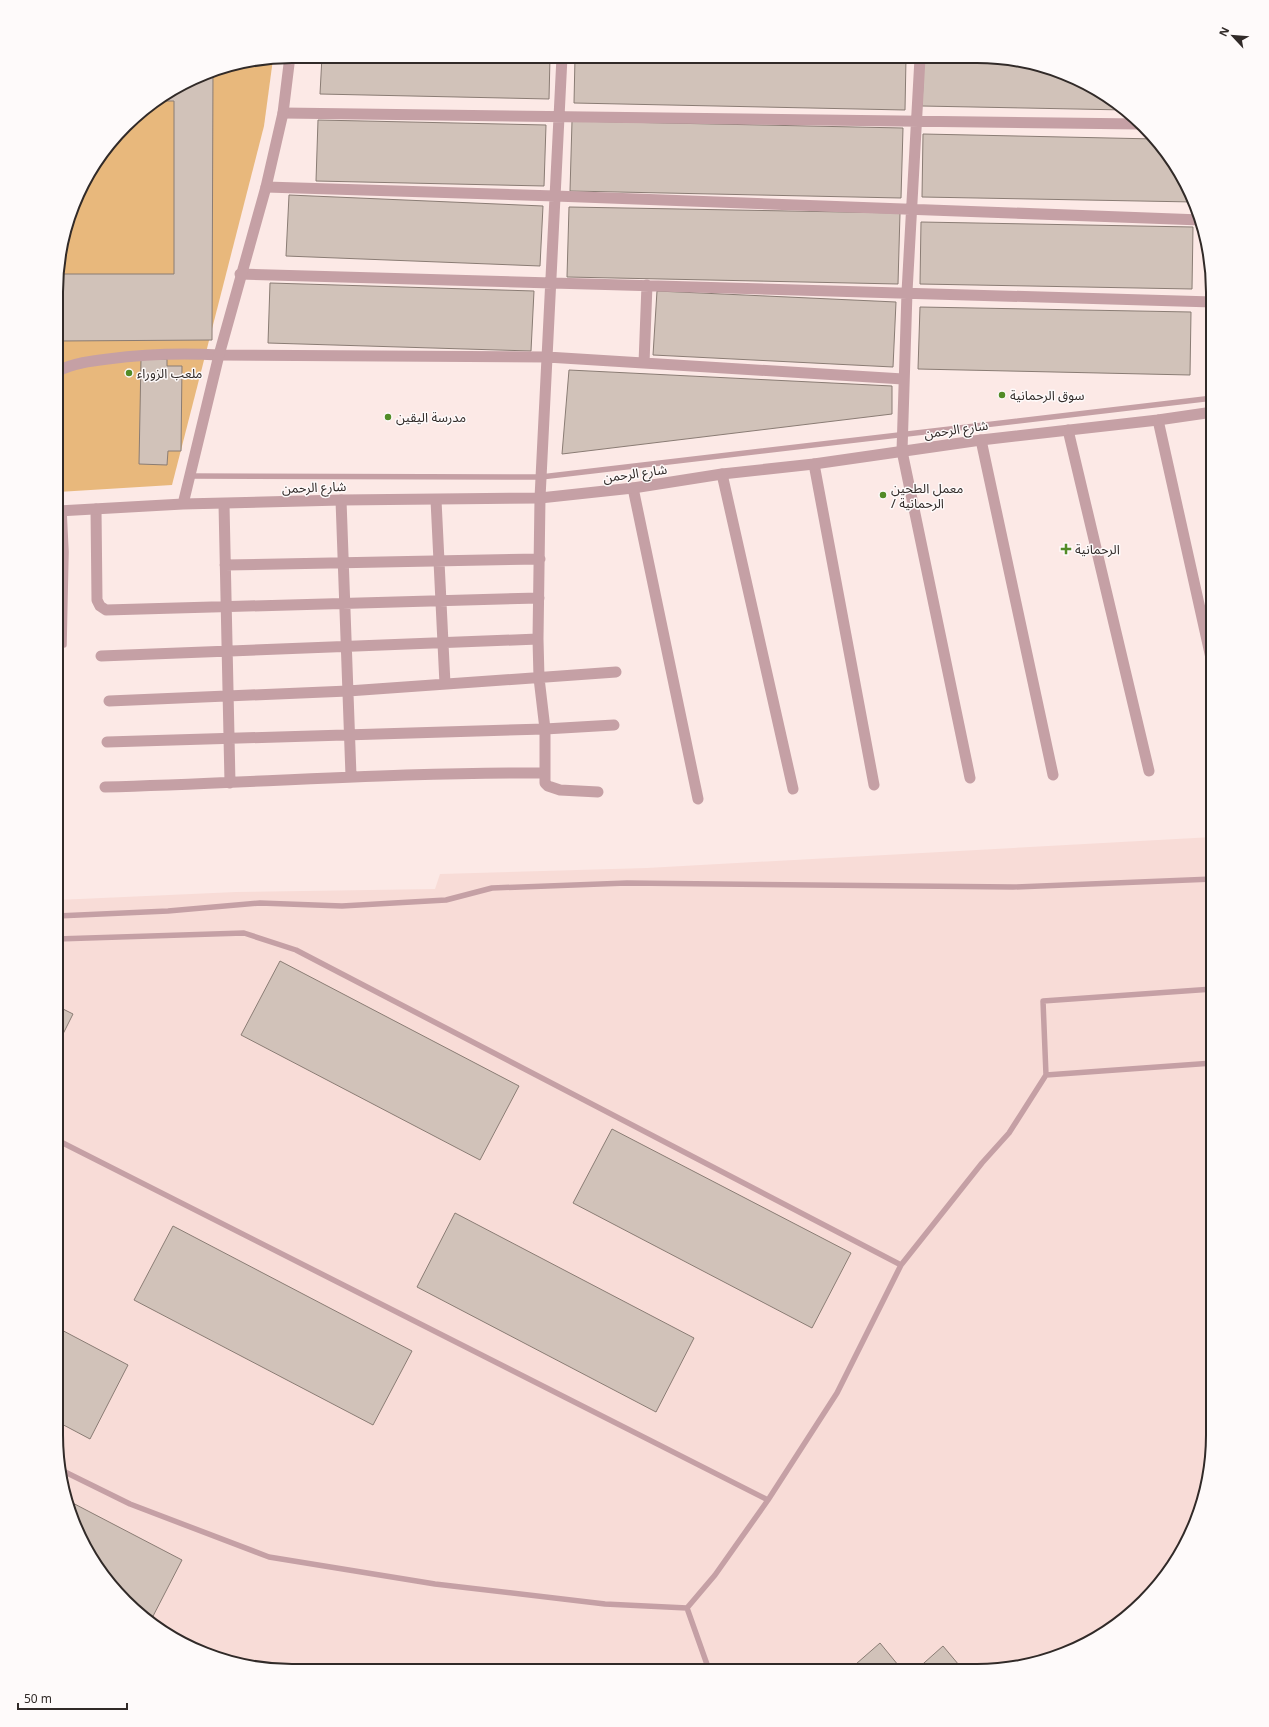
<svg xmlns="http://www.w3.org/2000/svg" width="1269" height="1727" font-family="'Noto Sans','Noto Sans Arabic',sans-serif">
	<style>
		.built { fill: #f8dcd7 }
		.green { fill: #e8b87c }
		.building { fill: #d1c2b9; stroke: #8a7c74 }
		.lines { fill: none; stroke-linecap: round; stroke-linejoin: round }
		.service { stroke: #c5a0a5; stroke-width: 5.5 }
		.minor { stroke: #c5a0a5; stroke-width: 11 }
		.tertiary { stroke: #c5a0a5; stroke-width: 11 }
		.poi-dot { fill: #528b27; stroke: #fefafa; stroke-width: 1.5 }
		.labels { text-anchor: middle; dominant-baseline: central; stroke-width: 3; stroke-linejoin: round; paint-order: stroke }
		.poi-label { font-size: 13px; fill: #312a28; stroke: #fefafa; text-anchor: start }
		.street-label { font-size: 13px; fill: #312a28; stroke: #fefafa }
		.rim { fill: none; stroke: #312a28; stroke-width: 2 }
	</style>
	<rect width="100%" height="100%" fill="#fce9e6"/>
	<path class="built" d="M1213,837l-1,614 -11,60 -28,55 -40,46 -51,35 -44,16 -60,8 -717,-2 -45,-11 -55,-27 -46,-40 -35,-51 -16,-44 -8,-60 1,-536 179,-8 199,-3 5,-15 207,-6z"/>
	<path class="green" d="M273,59l-9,67 -92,359 -114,7v-231l29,-87 49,-60 80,-45z"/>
	<path class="building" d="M322,56l228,1 -1,42 -229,-5z
		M575,57l331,1 -1,52 -331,-7z
		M924,58h84l59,16 54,31 5,5 -204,-4z
		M213,70l-1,270 -154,1v-67h116v-173h-14z
		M318,120l228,5 -2,61 -228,-5z
		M572,121l331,7 -2,70 -331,-7z
		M923,134l233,5 33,48 5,15 -272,-5z
		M289,195l254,11 -3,60 -254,-10z
		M569,207l331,6 -2,71 -331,-7z
		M921,222l272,5 -1,62 -272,-5z
		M270,283l264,8 -3,60 -263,-8z
		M657,291l239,11 -3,65 -240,-12z
		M920,307l271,5 -1,63 -272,-6z
		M141,359h26v7h15l-1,85h-13l-1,14 -28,-1z
		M569,370l323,16v28l-330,40z
		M280,961l239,125 -39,74 -239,-125z
		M57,1006l16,8 -16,32z
		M612,1129l239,124 -39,75 -239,-125z
		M455,1213l239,125 -38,74 -239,-125z
		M173,1226l239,125 -39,74 -239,-125z
		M56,1327l72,38 -38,74 -34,-18z
		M65,1499l117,61 -32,62 -35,-31 -35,-51z
		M880,1643l23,28h-55z
		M943,1646l21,25h-49z"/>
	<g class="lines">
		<path class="service" d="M189,476l352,1 672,-79
			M64,645l2,-93 -2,-41
			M57,916l111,-5 92,-8 82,3 104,-6 46,-12 135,-5 386,4 200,-8
			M57,939l187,-6 52,17 605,315
			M1046,1075l-3,-74 170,-12
			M57,1140l711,360
			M61,1470l69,34 139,53 166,27 170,20 82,4 28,-33 53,-75 69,-107 64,-128 81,-102 27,-30 37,-58 167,-12
			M687,1608l22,62"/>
		<path class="minor" d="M920,58l-13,234 -5,159 68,327
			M283,113l858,11
			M266,187l289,9 646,24
			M240,274l973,28
			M644,363l3,-78
			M58,371c16,-8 33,-10 50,-12 38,-5 73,-6 111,-4l328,2 356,22
			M1158,420l55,247
			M1068,430l81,341
			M981,440l72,335
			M814,464l60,321
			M722,474l71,315
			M633,488l65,311
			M341,500l10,276
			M436,500l9,184
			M224,504l6,279
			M96,509l1,91 3,6 6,4 433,-12
			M225,565l315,-6
			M101,656l437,-17
			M109,701l239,-10 268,-19
			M107,742l438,-13 69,-4
			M545,773v10l3,3 12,4 38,2
			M105,787c147,-4 293,-15 440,-14v-44l-6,-51 -1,-39 2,-141 22,-441"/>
		<path class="tertiary" d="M183,504l36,-149 47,-168 17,-74 7,-57
			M58,511l125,-7 158,-4 199,-2 93,-10 89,-14 92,-10 167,-24 177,-20 55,-8"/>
	</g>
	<g class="poi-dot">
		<circle cx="129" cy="373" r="4"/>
		<circle cx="1002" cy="395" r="4"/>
		<circle cx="388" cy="417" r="4"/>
		<circle cx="883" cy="495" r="4"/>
		<path d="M1064 543h4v4h4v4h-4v4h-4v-4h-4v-4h4z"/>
	</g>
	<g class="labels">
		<g class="poi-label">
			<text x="137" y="373">ملعب الزوراء</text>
			<text x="1010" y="395">سوق الرحمانية</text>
			<text x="396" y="417">مدرسة اليقين</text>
			<text x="891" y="488">معمل الطحين<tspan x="891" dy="15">/ الرحمانية</tspan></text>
			<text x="1075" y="549">الرحمانية</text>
		</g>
		<g class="street-label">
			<text transform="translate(956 429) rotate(-8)">شارع الرحمن</text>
			<text transform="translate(635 473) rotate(-8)">شارع الرحمن</text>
			<text transform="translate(314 487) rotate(-2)">شارع الرحمن</text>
		</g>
	</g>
	<path d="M0 0H1269V1727H0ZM292 63H977A229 229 0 0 1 1206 292V1435A229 229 0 0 1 977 1664H292A229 229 0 0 1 63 1435V292A229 229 0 0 1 292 63Z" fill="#fefafa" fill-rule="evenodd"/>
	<path class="rim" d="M292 63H977A229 229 0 0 1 1206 292V1435A229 229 0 0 1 977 1664H292A229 229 0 0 1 63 1435V292A229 229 0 0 1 292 63Z"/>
	<g transform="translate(1233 36) rotate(296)" stroke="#fefafa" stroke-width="3" paint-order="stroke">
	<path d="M0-3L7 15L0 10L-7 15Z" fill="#312a28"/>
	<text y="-6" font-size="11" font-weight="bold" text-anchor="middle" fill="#312a28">N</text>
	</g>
	<path d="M18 1703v6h109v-6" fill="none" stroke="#312a28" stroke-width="2"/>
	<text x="24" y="1703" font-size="12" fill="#312a28" stroke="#fefafa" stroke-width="3" paint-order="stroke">50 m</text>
</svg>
